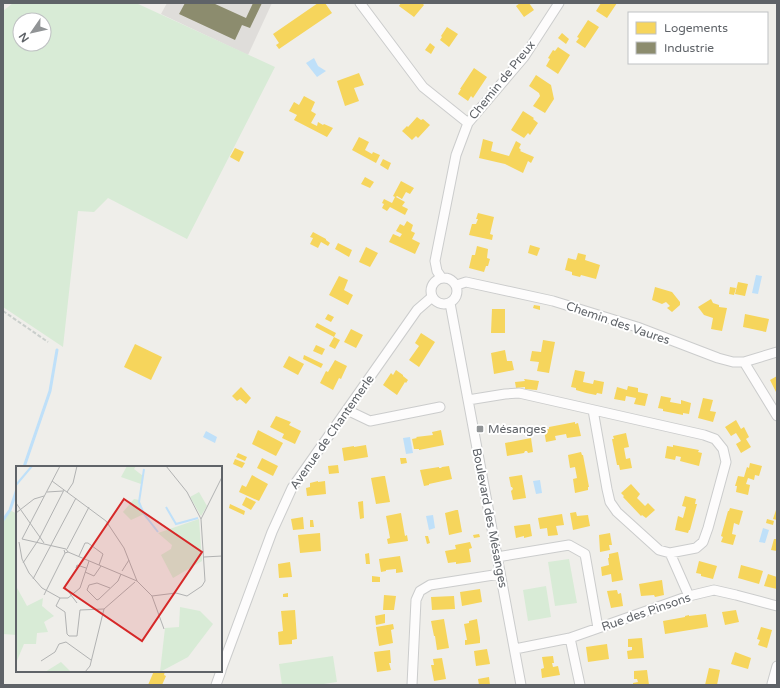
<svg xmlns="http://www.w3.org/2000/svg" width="780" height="688" font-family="'Varela Round',sans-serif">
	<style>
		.industrial { fill: #dfddda }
		.green { fill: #d8ebd6; fill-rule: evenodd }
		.water { fill: #bfe0f9 }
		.homes { fill: #f6d55c }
		.industry { fill: #8c8c6e }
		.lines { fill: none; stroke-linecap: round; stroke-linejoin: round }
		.stream { stroke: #bfe0f9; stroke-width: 3 }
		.street-casing { stroke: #cbcccc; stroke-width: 11 }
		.path { stroke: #cacfcc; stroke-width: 2; stroke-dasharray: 4 2; stroke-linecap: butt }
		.street { stroke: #fdfcfc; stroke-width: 9 }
		.poi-dot { fill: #919496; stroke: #fff; stroke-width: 1.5 }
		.labels { text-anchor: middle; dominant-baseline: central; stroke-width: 4; stroke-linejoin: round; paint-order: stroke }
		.street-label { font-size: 12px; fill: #5f6368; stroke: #fff }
		.poi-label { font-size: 12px; fill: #5f6368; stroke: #fff; text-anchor: start }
		.inset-river { fill: none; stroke: #bfe0f9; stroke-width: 2 }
		.inset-road { fill: none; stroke: #b1b2b2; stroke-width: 1 }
		.view { fill: #d62828; fill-opacity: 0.15; stroke: #d62828; stroke-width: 2 }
		.inset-edge { fill: none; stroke: #5f6368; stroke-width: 2 }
	</style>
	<rect width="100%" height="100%" fill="#efeeea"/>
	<path class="industrial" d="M167,3h105l-24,52 -87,-41z"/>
	<path class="green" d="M13,3h123l139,64 -88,172 -79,-41 -14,14 -16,-1 -15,136 -60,-40v-296zM20,20h24v24h-24z
		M10,510l7,4v121l-14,-1v-114z
		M569,559l8,44 -22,3 -7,-44z
		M546,586l5,31 -23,4 -5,-31z
		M333,656l4,26 -20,3h-35l-3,-21z"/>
	<path class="water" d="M314,58l4,8 8,5 -9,6 -11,-14z
		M756,275l6,1 -4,18 -6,-1z
		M206,431l11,6 -2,6 -12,-6z
		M410,437l3,16 -7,1 -3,-16z
		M540,480l2,13 -6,1 -3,-13z
		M433,515l2,13 -6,2 -3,-14z
		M763,528l6,2 -4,13 -6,-1z"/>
	<path class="homes" d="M318,3h7l7,10 -53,36 -3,-4 3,-2 -6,-9z
		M401,3h21l2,2 -10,12 -15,-11z
		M520,3h9l5,7 -10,7 -8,-11z
		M601,3h16l-10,15 -11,-7z
		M588,20l11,7 -14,21 -9,-6 3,-4 -2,-1z
		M447,27l11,7 -9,13 -9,-7 2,-3 -1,-1z
		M562,33l7,6 -3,5 -8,-6z
		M430,43l5,4 -4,7 -6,-4z
		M558,47l12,8 -12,19 -12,-8 4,-7 -2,-1 5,-8 2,1z
		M474,68l13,9 -14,21 -2,-2 -3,5 -10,-7 3,-5h-1z
		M359,73l5,12 -10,3 5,13 -14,5 -8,-25z
		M536,75l15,10 3,14 -9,14 -12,-7 7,-10 -1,-3 -10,-7z
		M304,96l11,6 -4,9 5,3 -5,9 6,3 1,-4 5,3 1,-1 9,4 -6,9 -33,-17 3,-5 -8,-4 5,-9 5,3z
		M523,111l11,7 -1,1 5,4 -8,12 -2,-2 -4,5 -13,-8z
		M417,117l4,3 2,-1 7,6 -12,13 -2,-2 -4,4 -10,-9 5,-5 1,1z
		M359,137l10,5 -4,8 7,4 1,-2 7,3 -4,8 -24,-13z
		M483,139l10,3 -2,9 18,5 7,-15 5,3 -2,4 2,2 -1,1 14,6 -3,6 -3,-2 -5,12 -18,-9 -26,-6z
		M235,148l9,4 -5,10 -9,-5z
		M383,159l8,4 -3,7 -8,-5z
		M365,177l9,5 -4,6 -9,-4z
		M401,181l13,7 -4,6 -4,-2 -4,7 -5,-3 -1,1 9,5 -3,4 6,3 -3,6 -15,-8 -3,4 -5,-3 2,-4 -2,-1 2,-4 8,4 3,-6 -2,-1z
		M478,213l16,4 -4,17 3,1 -1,5 -23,-5 3,-11h4l2,-5h-2z
		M407,221l6,4 -2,6 4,2 -3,6 8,4 -5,11 -26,-12 4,-8 7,3 2,-3 -6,-3 4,-7 4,2z
		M313,232l13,7v1l4,3 -2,3 -7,-4 -3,6 -8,-4 3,-6 -3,-1z
		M338,243l14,7 -3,7 -14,-8z
		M530,245l10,3 -3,8 -9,-3z
		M477,246l11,3 -1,9 3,1 -2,7h-2l-2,6 -15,-4 3,-13h3z
		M366,247l12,6 -8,14 -11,-5z
		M578,253l8,2 -1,5 15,5 -4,14 -15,-4 -1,2 -8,-2v-3l-7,-2 3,-12 8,2z
		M339,276l9,4 -4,10 9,5 -5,10 -19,-10z
		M738,282l10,2 -3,12 -10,-2z
		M655,287l17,5 8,10v3l-8,7 -5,-4 3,-2 -4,-4 -4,2 -10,-4z
		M730,287l6,1 -2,7 -5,-1z
		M711,299l2,4 6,2v2l8,1 -5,23 -11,-2 2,-11 -9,-3 -6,-8z
		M534,305l6,1v4l-7,-2z
		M492,309h13v24h-14z
		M328,314l6,3 -3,5 -6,-3z
		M745,314l24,5 -3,13 -23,-5z
		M317,323l19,10 -2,4 6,3 -5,9 -6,-3 5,-9 -19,-10z
		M351,329l12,6 -7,13 -12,-6z
		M421,333l14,9 -16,25 -10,-7 10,-14 -4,-3z
		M543,340l12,2 -6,31 -12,-2 2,-9 -9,-1 2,-10 9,1z
		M135,344l27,13 -11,23 -27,-13z
		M316,345l9,4 -3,6 -9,-4z
		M505,350l2,11h5l2,9 -20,4 -3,-21z
		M304,355l19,9 -2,4 -18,-9z
		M289,356l15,8 -6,11 -15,-8z
		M335,360l12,6 -6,13 -2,-1 -6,12 -13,-7 6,-12 2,1z
		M396,370l7,5v1l5,4 -2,3 -1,-1 -8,13 -14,-10 8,-12 2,2z
		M575,370l10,2 -2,10 10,2 1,-4 10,2 -2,12 -5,-1 -1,2 -10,-2 -10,-3v-2l-5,-1z
		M777,376v18l-7,-14z
		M524,379l15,2 -2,9 -12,-1v-2l-9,1 -1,-6 10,-1z
		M628,386l10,2v4l10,2 -3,12 -11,-2 2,-6 -10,-2 -1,5 -11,-2 3,-12 10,3z
		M241,387l10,11 -5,6 -6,-5 -3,2 -5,-5z
		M661,396l10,2 -1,4 11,2v-4l10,3 -2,11 -6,-1v2l-20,-4v-2l-5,-1z
		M703,398l10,2 -3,11 6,1 -3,10 -15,-4z
		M276,416l15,6 -2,3 12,6 -6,13 -13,-6 2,-4 -14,-7z
		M736,420l5,9 3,-2 5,10 -3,2 5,8 -10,6 -5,-9 5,-3 -5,-8 -5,3 -6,-9z
		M575,422v2l3,-1 3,13 -14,2 -1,-4 -11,2 1,4 -10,2 -2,-12 5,-1v-2z
		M258,430l25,13 -7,13 -24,-12z
		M441,430l3,15 -25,5v-1h-5l-2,-10 5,-1 -1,-1 17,-2 -1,-3z
		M626,433l3,14 -5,1 2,11 4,-1 2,10 -12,2 -1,-5h-2l-5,-26h2l-1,-3z
		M531,438l2,14 -5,1 -1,-2h-2l-1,2 -17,3 -2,-13z
		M366,445l2,12 -24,4 -2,-13 12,-2v1z
		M673,445l26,5 -1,2 4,1 -3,13 -19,-5 1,-4 -5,-1 -1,4 -10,-2 2,-12 6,1z
		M581,452l1,3h1l6,32h-1v3l-13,3 -2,-14 4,-1 -2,-11 -5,1 -2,-13z
		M238,453l9,4 -2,4 -9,-4z
		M262,458l16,8 -5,10 -16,-8z
		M400,458h6l1,5 -6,1z
		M235,459l10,4 -3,5 -9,-4z
		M750,463l12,3 -3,10 -4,-1 -1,5 -6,-2 -2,6 4,1 -2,10 -12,-3 1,-6h-2l3,-10 6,1 3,-10 2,1z
		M338,465l1,8 -10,1 -1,-8z
		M449,466l3,13 -23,5v1l-5,1 -4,-16 19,-3v1h2l1,-1z
		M252,475l16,9 -9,17 -20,-9 3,-7 4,2z
		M522,475l4,23 -13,2 -2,-9 2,-2 -1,-2h-1l-2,-10z
		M383,476h2l5,26 -14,2 -5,-26z
		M318,481v1l7,-1 1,13 -19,2 -1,-8 4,-1v-4z
		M631,484l9,10 -3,4 8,8 3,-3 7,7 -9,8 -4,-3 -1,1 -18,-19 1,-1 -3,-3z
		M685,496l11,3 -1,5h2l-7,26h-1l-1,3 -13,-3 3,-14 5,2 3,-11 -4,-1z
		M246,497l10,5 -5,8 -9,-5z
		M363,501l1,17 -4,1 -2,-17z
		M230,504l15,7 -1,4 -15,-7z
		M777,507v13l-4,-1z
		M730,508l13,3 -4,14 -5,-2 -2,11 4,1 -3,10 -12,-3 2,-5 -2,-1 7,-25h1z
		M456,510h2l4,22 -13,3 -4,-22z
		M576,512l1,4 11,-1 2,11 -17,4 -3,-17z
		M401,513l4,23 2,-1 1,6 -20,3 -1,-5 3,-1 -4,-22z
		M562,514l2,11 -8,1 2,9 -10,1 -1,-8 -7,1 -2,-11z
		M303,517l1,12 -11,1 -2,-11z
		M767,519l7,2 -1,4 -7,-2z
		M310,520h3l1,7h-4z
		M530,524l2,12 -8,2v-2l-8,2 -2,-12z
		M320,533l1,18 -21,2 -2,-18z
		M610,533l2,12h-3l1,5 -10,2 -1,-17z
		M479,534l1,3 -6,1 -1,-3z
		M425,536h3l2,7 -3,1z
		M774,539h3v12l-6,-1z
		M470,542l2,6 -3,1 2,13 -15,2v-2l-8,1 -3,-12 11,-2 -1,-4z
		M618,552l5,28 -11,2 -1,-8 -9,2 -1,-9 8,-2 -1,-7h1v-4z
		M369,553l1,11h-4l-1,-10z
		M400,556l3,16 -7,1v-4l-10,1v1l-5,1 -2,-13z
		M699,561l18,5 -4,13 -12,-3v-2l-5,-1z
		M290,562l2,15 -13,1 -1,-14z
		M741,565l22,6 -4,13 -21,-6z
		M768,574l9,3v12l-13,-3z
		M372,576l8,1v5h-8z
		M662,580l2,15 -9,2 -1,-2 -13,1 -2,-12z
		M480,589l2,13 -20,4 -2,-14z
		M617,590l1,4 3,-1 2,13 -12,2 -4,-17z
		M288,593v4h-5v-3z
		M384,595l12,1 -2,14h-11z
		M454,596l1,13 -23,1 -1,-13z
		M295,610l2,29 -5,1v4l-13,1 -1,-13 5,-1 -2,-20z
		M736,610l3,12 -14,3 -3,-13z
		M385,614v9l-9,2 -1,-9z
		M706,614l2,13 -43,7 -2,-13 22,-4v-1l4,-1v1z
		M444,619l5,29 -12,2 -2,-14h-1l-3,-15z
		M477,619l3,19v5l-15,2v-5h2l-3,-16 5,-1v-2z
		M393,624l1,5 -3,1 2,13 -14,3 -3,-19z
		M761,627l11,3 -5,18 -9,-3 2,-5 -3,-1z
		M642,638l2,20 -16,1 -1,-8 5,-1v-3h-4v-8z
		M607,644l2,15 -21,3 -2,-15z
		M487,649l3,15 -14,2 -2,-15z
		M390,650l1,13h-2l2,7 -14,2 -3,-20z
		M735,652l16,6 -3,11 -17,-5z
		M553,656l1,7h-2l1,4 5,-1 2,9 -18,3 -1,-9 3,-1 -2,-11z
		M442,658l4,21 -12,2 -3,-16h3l-1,-6z
		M709,668l11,2 -3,15h-12z
		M647,670l2,15h-16v-2l5,-1 -1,-3h-3v-8z
		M154,671h16l-1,2 -4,-2 -1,4 2,1 -4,9h-14z
		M489,677l1,8h-11l-1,-6z"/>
	<path class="industry" d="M185,3h28l33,15 7,-15h9l-12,25 -8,-3 -7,15 -56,-26z"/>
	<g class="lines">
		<path class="stream" d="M24,467l26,-76 7,-41
			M3,520l7,-10 7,-21"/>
		<g class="street-casing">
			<path id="street" d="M360,3l63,84 45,36
				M441,277l-4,-6 -2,-10 21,-106 12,-32 56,-66 35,-54
				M431 291a13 13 0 1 1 26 0a13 13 0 1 1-26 0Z
				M457,285l9,-3 87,19 84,26 81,31 15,4h11l33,-10
				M450,303l71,382
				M744,362l33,54
				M468,400l37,-6 14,-1 185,42 11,4 8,10 3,13 -18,66 -5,14 -7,6 -26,5 -11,-3 -42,-38 -7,-10 -3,-13 -14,-79
				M347,410l23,11 70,-14
				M670,553l19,43
				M497,557l72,-12 16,9 13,74
				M570,638l10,47
				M515,649l55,-11 119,-42 25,-6 22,5 41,11
				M221,670l51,-138 20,-44 125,-178 15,-13
				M772,684l5,-18
				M216,685l5,-14
				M412,685l4,-85 4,-9 10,-6 70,-11"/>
		</g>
		<path class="path" d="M3,311l45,31"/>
		<use href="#street" class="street"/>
	</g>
	<rect class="poi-dot" x="476" y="425" width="8" height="8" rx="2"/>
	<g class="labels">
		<g class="street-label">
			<text transform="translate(502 80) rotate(-51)">Chemin de Preux</text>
			<text transform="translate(618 323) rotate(19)">Chemin des Vaures</text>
			<text transform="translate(332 432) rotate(-55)">Avenue de Chantemerle</text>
			<text transform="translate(490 518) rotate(79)">Boulevard des Mésanges</text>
			<text transform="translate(646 612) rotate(-19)">Rue des Pinsons</text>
		</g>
		<g class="poi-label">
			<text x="488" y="429">Mésanges</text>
		</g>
	</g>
	<g transform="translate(16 466)">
		<rect width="206" height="206" fill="#efeeea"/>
		<path d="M111,0h9l-2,3 9,7 -2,8 -20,-7zM183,26l8,14 -6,10 -11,-19zM118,33l5,1 5,14 -13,6 -8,-8zM183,53l3,42 -29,17 -12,-23 10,-6 1,-4 -14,-12zM0,120l11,20 16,-8 -1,8 12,10 -10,6 4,10 -11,1 -1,11h-12l-8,19zM164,141l20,4 13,13 -25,33 -28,15 5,-44 14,-1zM45,196l10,10h-26z" fill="#d8ebd6"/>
		<path class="inset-river" d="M128,3l-5,33 5,12 14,18M0,19l16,-19M150,41l10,17 22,-6"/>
		<path class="inset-road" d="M36,15l54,40 18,27 13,33 -69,-29 -3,1 -1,-3M31,26l16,-1M51,26l6,-9 4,-17M0,37l28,40M0,47l18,-14 10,-3M185,53l21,-42M6,73l44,10 2,3M6,73l38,-73M3,76l3,17 7,14 13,15 18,10h8l12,-10 9,-27M51,83l22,-42M63,90l6,-13h3l15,11 -4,11M188,91l18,-1M7,97l16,-24 25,-49M60,102l1,-3 9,3M106,105l7,-11M69,106l9,4 7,-10M17,113l43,-81M121,115l15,15 12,33M49,121l12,16M94,122l-13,-5 -8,2 -2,5 10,10 2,-1 19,-18 3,-7M28,129l21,-42M136,130l24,-3 11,3 15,-10 3,-5 -4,-62 -14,-27 -21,-26M44,132l-4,8 9,6 2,22 2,2h8l3,-26 24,-1M25,195l14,-9 4,-8 7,-2 25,18M69,206l5,-6 14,-57 31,-27"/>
		<path class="view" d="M108,33l78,53 -60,89 -78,-53z"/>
		<rect width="206" height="206" class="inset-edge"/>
	</g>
	<rect width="780" height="688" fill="none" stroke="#5f6368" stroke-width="8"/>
	<rect x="628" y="12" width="140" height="52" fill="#ffffff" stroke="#bfc1c3"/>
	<rect x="636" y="22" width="20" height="12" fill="#f6d55c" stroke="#bfc1c3"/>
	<text x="664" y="32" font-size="12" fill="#5f6368">Logements</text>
	<rect x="636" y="42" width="20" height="12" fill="#8c8c6e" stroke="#bfc1c3"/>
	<text x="664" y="52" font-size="12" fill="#5f6368">Industrie</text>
	<g transform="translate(32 32) rotate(236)"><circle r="19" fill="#ffffff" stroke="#bfc1c3"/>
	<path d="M0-3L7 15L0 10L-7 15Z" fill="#919496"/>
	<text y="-6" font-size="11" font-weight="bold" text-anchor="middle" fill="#5f6368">N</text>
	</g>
</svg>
